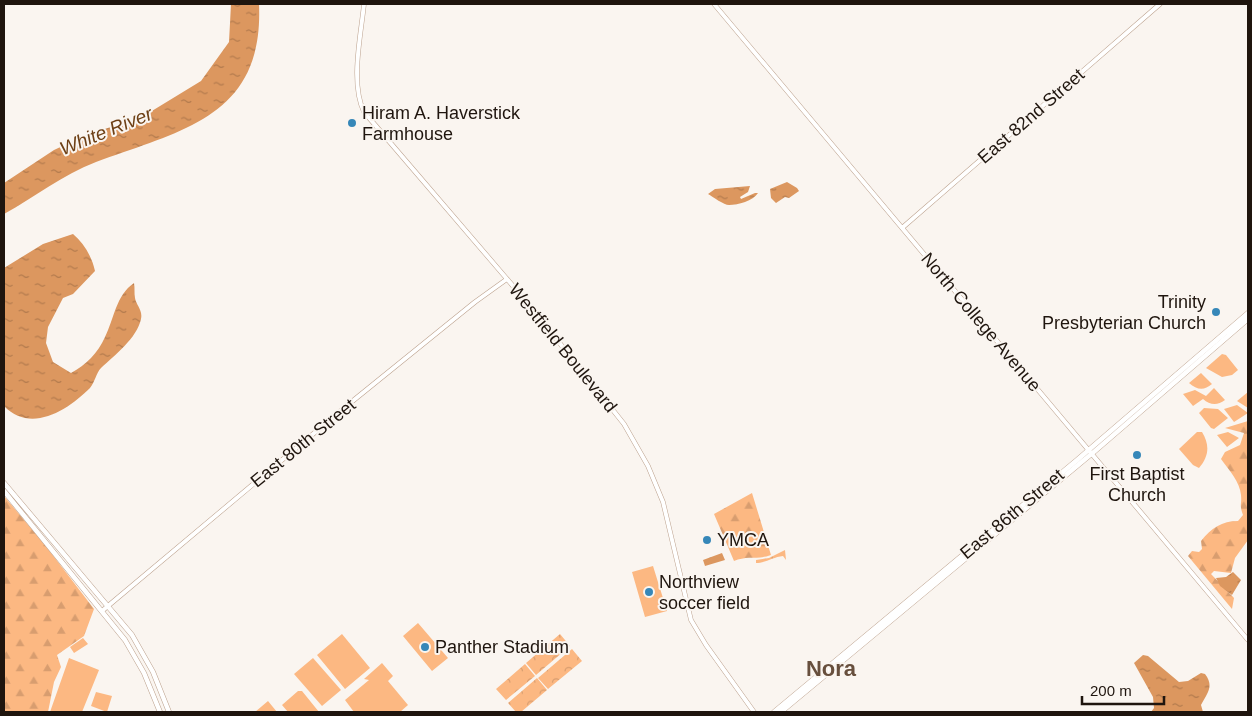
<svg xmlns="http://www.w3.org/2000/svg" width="1252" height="716" font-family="Helvetica,sans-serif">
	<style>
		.forest { fill: url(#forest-firs) }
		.park { fill: url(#park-crowns) }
		.garden { fill: #fcb882 }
		.water { fill: url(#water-ripples) }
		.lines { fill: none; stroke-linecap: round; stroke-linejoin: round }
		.secondary-casing { stroke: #bca18d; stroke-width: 5 }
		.primary-casing { stroke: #bca18d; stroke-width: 5.5 }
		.secondary { stroke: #fff; stroke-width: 4 }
		.primary { stroke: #fff; stroke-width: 4.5 }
		.poi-dot { fill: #3687b8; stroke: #faf5f0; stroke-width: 2 }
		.labels { text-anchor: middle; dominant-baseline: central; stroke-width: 4; stroke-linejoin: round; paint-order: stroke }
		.poi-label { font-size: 18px; fill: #1f150e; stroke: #faf5f0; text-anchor: start }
		.street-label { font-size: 18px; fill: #1f150e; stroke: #faf5f0 }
		.water-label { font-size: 19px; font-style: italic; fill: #6e4016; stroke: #faf5f0 }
		.district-label { font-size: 22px; font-weight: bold; fill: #674f3d; stroke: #faf5f0 }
	</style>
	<defs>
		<pattern id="forest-firs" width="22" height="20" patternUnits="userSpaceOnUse" patternTransform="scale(1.25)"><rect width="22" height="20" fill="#fcb882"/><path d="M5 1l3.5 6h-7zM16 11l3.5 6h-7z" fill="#d89d6f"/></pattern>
		<pattern id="park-crowns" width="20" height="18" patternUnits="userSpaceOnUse" patternTransform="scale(1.25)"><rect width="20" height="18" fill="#fcb882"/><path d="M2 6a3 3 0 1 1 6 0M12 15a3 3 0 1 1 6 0" fill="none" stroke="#d89d6f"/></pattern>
		<pattern id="water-ripples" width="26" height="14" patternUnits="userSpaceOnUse" patternTransform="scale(1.25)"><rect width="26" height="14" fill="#dc975f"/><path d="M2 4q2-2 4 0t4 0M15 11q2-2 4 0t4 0" fill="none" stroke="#b27a4d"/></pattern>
	</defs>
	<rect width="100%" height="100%" fill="#faf5f0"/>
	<path class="forest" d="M1248,421v119l-13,18 -4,15 -17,-2 -3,3 23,24 -2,11 -44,-53 4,-5 7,1 3,-3 -1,-8c10,-13 21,-20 37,-20l5,-6c-4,-11 -1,-10 -2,-20 -1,-13 -12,-25 -20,-36l4,-7 15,-7 4,-12 -19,-5z
		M752,493l19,62c-13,5 -24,0 -37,6l-20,-47z
		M4,496l41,49 49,64 -10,27 -27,19 4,12 -7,15 -6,30h-44z"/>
	<path class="park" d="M785,550l1,10 -3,-4c-10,1 -17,7 -27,7v-3l13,-2z
		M560,634l10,12 -34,29 -10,-12z
		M572,649l10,12 -34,28 -10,-11z
		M525,664l10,12 -29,24 -10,-11z
		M537,678l10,12 -26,22h-5l-8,-9z"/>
	<path class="garden" d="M1222,354l4,1 12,15 -6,5 -10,2 -16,-9z
		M1201,373l11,11c-8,7 -15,6 -23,-1z
		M1214,388l11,12c-8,6 -15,5 -22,-1l-10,7 -10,-12 12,-4 11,6z
		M1248,392v16l-11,-7z
		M1237,405l11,8 -14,9 -10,-13z
		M1204,408l14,1 10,9 -14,11 -3,-1 -12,-15z
		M1197,432h5c8,13 7,24 -3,36l-6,-3 -14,-16z
		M1228,432l11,6 -12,9 -10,-12z
		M653,566l14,45 -22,6 -13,-45z
		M418,623l30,35 -16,13 -29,-35z
		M342,634l28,34 -25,21 -28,-34z
		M83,638l5,6 -14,9 -4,-6z
		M69,658l30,12 -17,42h-32z
		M313,658l28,32 -19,16 -28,-32z
		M382,663l11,13 -5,5 20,24 -8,7h-46l-9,-12 24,-20 -5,-1z
		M298,691h4l17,21h-31l-6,-7z
		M96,692l16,4 -5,16 -16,-6z
		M268,701l9,11h-22z"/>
	<path class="water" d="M231,4h28c5,113 -77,126 -163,158 -34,13 -61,35 -92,52v-31l50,-33 32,-15 56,-18 59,-36 28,-39z
		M787,182l10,6 2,3 -10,7 -4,-1 -9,6 -5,-5 -1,-9z
		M750,186l-2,6 -8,5 1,2 14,-6h3c-5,8 -20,12 -29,12 -5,0 -16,-8 -21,-11l7,-5z
		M73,234c11,9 19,23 22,37l-22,23 -10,4 -15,29 -2,16 7,19 18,11c15,-8 27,-20 34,-36 9,-18 11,-42 29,-54 1,5 0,10 1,15 1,7 8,12 6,21 -4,19 -26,36 -40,49 -5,5 -6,14 -11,20 -22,22 -59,46 -86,18v-138l39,-24z
		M722,553l3,7 -20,6 -2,-6z
		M1233,572l8,8 -9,15 -12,-9 -4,-8 10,-1z
		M1143,655l5,1 31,26 9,-1 13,-8 4,1c9,12 3,18 -4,31l2,7h-52l3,-4 -1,-11 -19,-34z"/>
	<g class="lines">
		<g class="secondary-casing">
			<path id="secondary" d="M364,4c-3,31 -14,79 0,108l167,195 93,117 24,42 15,36 28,118 15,25 48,67
				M714,4l534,636
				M902,228l258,-224
				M102,611l242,-203 131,-106 32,-23"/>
		</g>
		<g class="primary-casing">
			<path id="primary" d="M4,483l128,152 21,37 16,40
				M4,491l121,149 19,33 16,39
				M774,712l303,-252 171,-147
				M781,712l314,-261 153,-132"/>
		</g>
		<use href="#secondary" class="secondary"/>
		<use href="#primary" class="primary"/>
	</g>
	<g class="poi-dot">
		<circle cx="352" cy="123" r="5"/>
		<circle cx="1216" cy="312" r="5"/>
		<circle cx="1137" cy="455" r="5"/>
		<circle cx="707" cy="540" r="5"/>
		<circle cx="649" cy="592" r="5"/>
		<circle cx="425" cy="647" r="5"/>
	</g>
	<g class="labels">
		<g class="poi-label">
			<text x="362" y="113">Hiram A. Haverstick<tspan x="362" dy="21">Farmhouse</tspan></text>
			<text x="1206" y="302" text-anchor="end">Trinity<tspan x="1206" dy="21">Presbyterian Church</tspan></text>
			<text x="1137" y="474" text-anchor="middle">First Baptist<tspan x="1137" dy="21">Church</tspan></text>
			<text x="717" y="540">YMCA</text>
			<text x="659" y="582">Northview<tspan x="659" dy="21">soccer field</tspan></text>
			<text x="435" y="647">Panther Stadium</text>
		</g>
		<g class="street-label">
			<text transform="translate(1031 116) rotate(-41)">East 82nd Street</text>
			<text transform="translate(981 322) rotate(50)">North College Avenue</text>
			<text transform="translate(563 348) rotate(51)">Westfield Boulevard</text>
			<text transform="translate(303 443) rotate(-39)">East 80th Street</text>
			<text transform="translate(1012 514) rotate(-40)">East 86th Street</text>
		</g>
		<g class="water-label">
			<text transform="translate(106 131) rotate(-22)">White River</text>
		</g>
		<g class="district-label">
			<text x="831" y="668">Nora</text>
		</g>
	</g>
	<rect width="1252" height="716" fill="none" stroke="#1f150e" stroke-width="10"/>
	<path d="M1082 696v8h82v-8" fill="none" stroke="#1f150e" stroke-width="2.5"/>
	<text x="1090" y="696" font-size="15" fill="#1f150e" stroke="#faf5f0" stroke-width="4" paint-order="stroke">200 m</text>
</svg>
